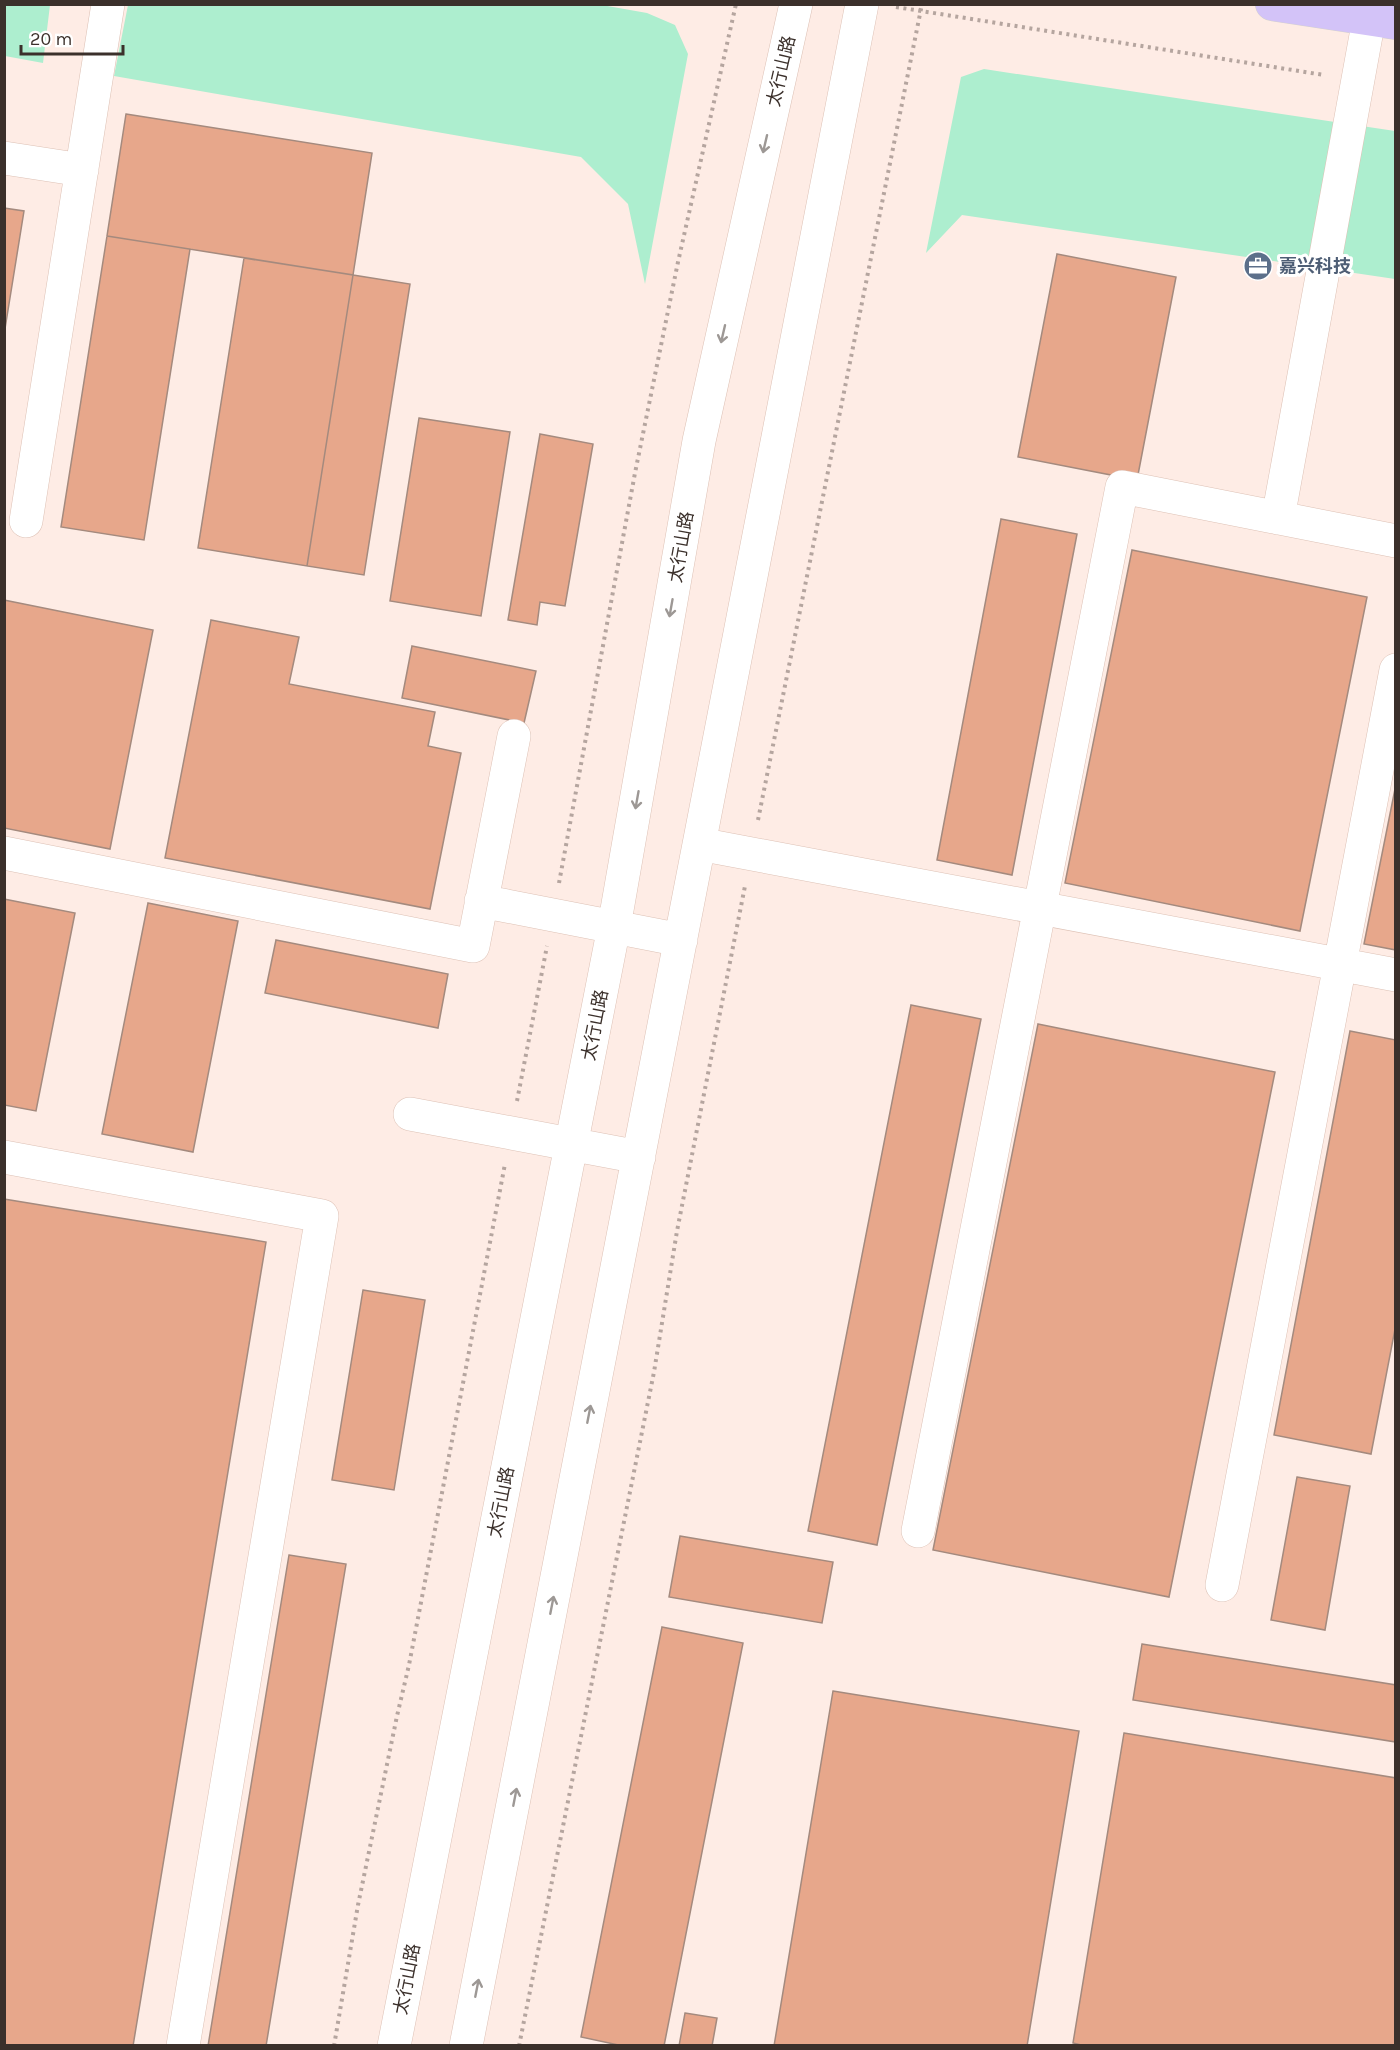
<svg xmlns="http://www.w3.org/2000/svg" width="1400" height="2050" font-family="Karla,'Noto Sans SC',sans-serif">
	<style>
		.green { fill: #adeecf }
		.building { fill: #e7a78b; stroke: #a48a7e; stroke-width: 1.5 }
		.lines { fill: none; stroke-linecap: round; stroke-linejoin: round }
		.minor-casing { stroke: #ddc1b5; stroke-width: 34 }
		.major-casing { stroke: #d4d1d0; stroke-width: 34 }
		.path { stroke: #b5a59f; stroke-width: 4; stroke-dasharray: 3 4.5; stroke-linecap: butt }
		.minor { stroke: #fff; stroke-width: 33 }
		.major { stroke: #d3c3f8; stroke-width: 33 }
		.oneway { stroke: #9d9895 }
		.labels { text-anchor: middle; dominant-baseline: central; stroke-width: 6; stroke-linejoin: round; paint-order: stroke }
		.street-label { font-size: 18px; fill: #3b302b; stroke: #fff }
		.service-label { font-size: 18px; font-weight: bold; fill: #4e5e75; stroke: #fff; text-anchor: start }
	</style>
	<rect width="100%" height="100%" fill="#feece5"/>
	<path class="green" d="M4,5h46l-7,58 -38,-7z
		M128,5l468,-1 51,9 28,12 13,29 -43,230 -17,-80 -47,-47 -467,-81z
		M984,69l411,62v148l-433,-64 -36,38 35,-176z"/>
	<path class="building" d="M126,114l246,39 -19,122 -246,-39z
		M4,208l20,3 -20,124z
		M107,236l83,13 -46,291 -83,-13z
		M1057,254l119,23 -39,203 -119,-23z
		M244,258l109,17 -46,291 -109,-18z
		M353,275l57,9 -46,291 -57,-9z
		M419,418l91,14 -29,184 -91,-15z
		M540,434l53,10 -28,162 -25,-4 -3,23 -29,-5z
		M1001,519l76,15 -65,341 -75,-15z
		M1132,550l235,47 -67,334 -235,-48z
		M4,600l149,30 -43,219 -106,-21z
		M211,620l88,17 -10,47 146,28 -7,34 33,7 -31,156 -265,-51z
		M412,646l124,25 -12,52 -122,-25z
		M1396,784v166l-32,-6z
		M4,899l71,14 -39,198 -32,-6z
		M148,903l90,18 -45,231 -91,-18z
		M276,940l172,34 -10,54 -173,-35z
		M911,1005l70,14 -104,526 -69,-14z
		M1038,1024l237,48 -106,525 -236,-47z
		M1350,1031l46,9v284l-25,130 -97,-19z
		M4,1199l262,43 -133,804h-129z
		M363,1290l62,10 -31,190 -62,-10z
		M1297,1477l53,9 -25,144 -54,-10z
		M680,1536l153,26 -11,61 -153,-26z
		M289,1555l57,9 -80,482h-58z
		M662,1627l81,16 -79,403h-41l-42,-9z
		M1142,1644l254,41v57l-263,-42z
		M833,1691l246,40 -52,315h-253z
		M1124,1733l272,45v268h-311l-12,-3z
		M685,2013l32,5 -5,28h-33z"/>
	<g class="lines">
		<g class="minor-casing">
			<path id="minor" d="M4,158l78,12
				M1278,518l91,-499
				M26,521l82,-517
				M699,844l697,131
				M4,853l469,93 41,-210
				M481,901l200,39
				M410,1114l229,43
				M4,1157l318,59 -139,830
				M918,1531l204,-1044 274,54
				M1222,1585l174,-915
				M394,2046l220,-1119 85,-486 97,-437
				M466,2046l396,-2042"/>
		</g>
		<g class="major-casing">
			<path id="major" d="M1272,4l124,19"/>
		</g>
		<path class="path" d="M896,7l428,68
			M758,820l164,-816
			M559,883l76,-410 43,-211 58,-258
			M517,1101l30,-155
			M334,2046l24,-141 39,-189 12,-51 96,-501
			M519,2046l135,-674 23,-141 68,-345"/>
		<use href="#minor" class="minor"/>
		<use href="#major" class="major"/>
	</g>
	<defs><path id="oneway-shaft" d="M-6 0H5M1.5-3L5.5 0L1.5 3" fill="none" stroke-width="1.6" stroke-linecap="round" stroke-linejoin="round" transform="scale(1.5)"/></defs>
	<g class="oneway">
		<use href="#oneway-shaft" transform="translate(765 144) rotate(103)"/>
		<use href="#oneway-shaft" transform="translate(723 334) rotate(103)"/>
		<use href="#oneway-shaft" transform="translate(671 608) rotate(100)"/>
		<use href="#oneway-shaft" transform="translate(637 800) rotate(100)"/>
		<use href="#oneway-shaft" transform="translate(589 1414) rotate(-79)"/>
		<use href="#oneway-shaft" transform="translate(552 1605) rotate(-79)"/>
		<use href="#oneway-shaft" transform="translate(515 1797) rotate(-79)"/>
		<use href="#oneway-shaft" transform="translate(477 1988) rotate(-79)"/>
	</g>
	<defs>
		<g id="office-disc" transform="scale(1.5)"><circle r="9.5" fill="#5c6f8a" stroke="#fff"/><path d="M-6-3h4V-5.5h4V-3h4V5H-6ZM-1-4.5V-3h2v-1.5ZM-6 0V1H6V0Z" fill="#fff"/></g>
	</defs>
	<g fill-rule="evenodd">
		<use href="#office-disc" x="1258" y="266"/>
	</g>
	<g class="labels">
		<g class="street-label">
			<text transform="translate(781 71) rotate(-77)">太行山路</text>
			<text transform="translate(681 547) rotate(-80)">太行山路</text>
			<text transform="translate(595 1025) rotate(-79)">太行山路</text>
			<text transform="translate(501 1502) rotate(-79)">太行山路</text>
			<text transform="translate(407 1979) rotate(-79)">太行山路</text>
		</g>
		<g class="service-label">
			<text x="1279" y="266">嘉兴科技</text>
		</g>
	</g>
	<rect width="1400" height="2050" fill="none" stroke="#3b302b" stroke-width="12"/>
	<path d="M21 45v9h102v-9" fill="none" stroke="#3b302b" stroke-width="3"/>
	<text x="30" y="45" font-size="18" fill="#3b302b" stroke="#ffffff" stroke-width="4.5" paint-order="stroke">20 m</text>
</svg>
